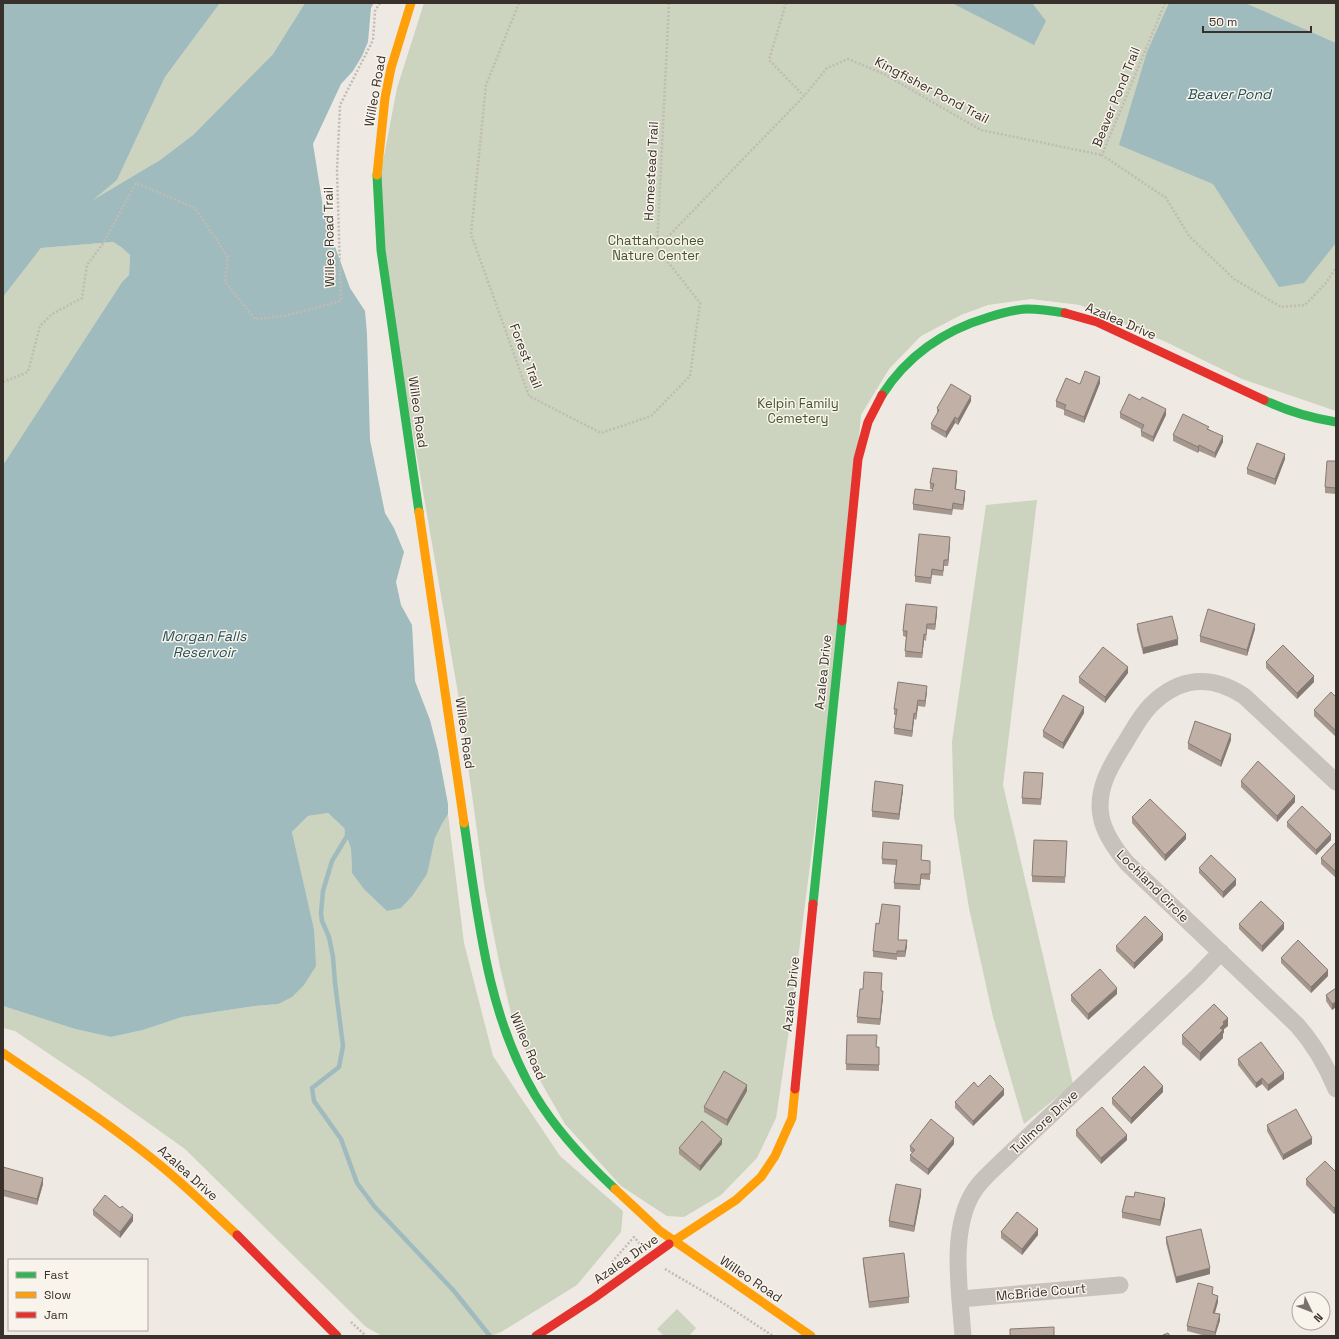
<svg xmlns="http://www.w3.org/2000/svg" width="1339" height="1339" font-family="'Space Grotesk',sans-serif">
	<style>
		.green { fill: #ccd3be }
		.water { fill: #a0bbbe }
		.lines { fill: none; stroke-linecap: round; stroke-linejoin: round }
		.stream { stroke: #a0bbbe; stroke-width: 4.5 }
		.path { stroke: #c0bbb4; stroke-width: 2.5; stroke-dasharray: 2 2; stroke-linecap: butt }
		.street { stroke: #c7c2bc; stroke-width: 17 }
		.fast { stroke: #30b455; stroke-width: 9 }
		.slow { stroke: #ff9f0a; stroke-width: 9 }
		.jam { stroke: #e5322d; stroke-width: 9 }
		.wall { fill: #a5978e }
		.shaded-wall { fill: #867b74 }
		.building { fill: #c0b0a5; stroke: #867b74 }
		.labels { text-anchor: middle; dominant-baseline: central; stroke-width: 3; stroke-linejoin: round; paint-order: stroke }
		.street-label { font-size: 13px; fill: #38302a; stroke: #f9f4eb }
		.park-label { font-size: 13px; fill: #43552e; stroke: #f9f4eb }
		.water-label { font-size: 14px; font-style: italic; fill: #214e58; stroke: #f9f4eb }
	</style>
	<rect width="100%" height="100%" fill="#eeeae3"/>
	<path class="green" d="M220,3h85l-32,51 -80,81 -33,25 -70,42 27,-22 48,-103z
		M424,3h912v408l-94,-32 -76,-37 -86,-37 -49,-6 -43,6 -27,10 -40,21 -32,33 -28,46 -17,185 -56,437 -12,81 -19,40 -36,37 -37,22 -17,-1 -46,-30 -56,-62 -23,-40 -27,-54 -15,-63 -15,-77 -26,-191 -78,-449 -6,-47 22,-115z
		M113,242l8,5 9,8 -1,20 -7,7 -119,183v-168l38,-49z
		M1037,500l-34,285 70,299 -49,40 -31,-107 -24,-109 -15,-92 -2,-74 34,-237z
		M328,813l16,15 7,21 1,24 61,22 13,-21 9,-36 7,-14 6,-10 16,129 29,113 67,100 63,55 -2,21 -44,53 -76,47 -10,4h-109l-16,-9 -181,-178 -97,-69 -73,-49 -12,-3v-22l72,23 36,8 32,-7 39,-13 73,-11 23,-2 36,-75 -22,-97 16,-16z
		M677,1309l19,19 -7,8h-25l-7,-7z"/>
	<path class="water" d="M3,3h217l-55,74 -48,103 -24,20 67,-40 33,-25 80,-81 32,-51h69l-3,5 -3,34 -6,14 -9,15 -12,13 -28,60 12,75 25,69 15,23 2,23 3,106 15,73 9,15 10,24 -8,30 5,23 11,20 3,56 15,39 8,31 10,53v10l-6,10 -7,14 -8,36 -14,21 -12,13 -14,3 -23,-22 -12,-16 -1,-24 -7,-21 -16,-15 -20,3 -16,16 22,97 2,37 -12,19 -12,12 -14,7 -23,2 -73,11 -39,13 -32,7 -36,-8 -72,-23v-541l119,-183 7,-7 1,-20 -9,-8 -8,-5 -72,6 -38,49z
		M952,3h80l14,18 -12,24z
		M1169,3h76l91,40v200l-32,40 -25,4 -66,-103 -94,-39 28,-93z"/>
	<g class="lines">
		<path class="stream" d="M347,831v5l-15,25 -9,30 -2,22 1,8 7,16 4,20 2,26 8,63 -4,21 -27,21 2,13 27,38 16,44 17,23 80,85 36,45"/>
		<path class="path" d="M519,3l-33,82 -15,149 58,162 72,37 50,-17 39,-40 10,-73 -43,-55
			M669,3l-12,245 147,-152
			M786,3l-17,57 35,36 23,-28 21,-9 36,15 97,56 121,25
			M1165,3l-63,152 64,43 23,38 45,43 47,28 24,-2 20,-21 11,-16
			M3,382l25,-10 12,-46 12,-12 30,-16 5,-33 15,-20 34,-62 59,25 33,49 -3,25 30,37 30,-3 56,-15 -4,-130 3,-66 33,-65 2,-29 5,-8
			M612,1262l22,-25 6,7
			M665,1269l58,34 50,33
			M351,1322l15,14"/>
		<path class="street" d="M1336,782l-92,-86c-33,-22 -65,-19 -93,9 -11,11 -18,25 -26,38 -14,22 -29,46 -24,73 3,18 15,34 26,47l170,162c17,19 29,40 39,64
			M961,1299l159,-14
			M963,1336c-3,-44 -14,-106 11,-145 7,-11 18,-20 27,-29l196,-185 24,-25"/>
		<path class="fast" d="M377,175l4,75 38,262
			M882,395c25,-39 63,-65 107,-78 13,-4 26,-8 39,-8 12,0 25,2 37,4
			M1264,400c23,11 47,18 72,22
			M464,823c14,92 22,189 71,272 21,35 50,66 80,94
			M813,904l29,-283"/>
		<path class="slow" d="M377,175l8,-77 6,-30 20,-65
			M419,512l45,311
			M3,1053c51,35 104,69 152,108 29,23 55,49 82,74
			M615,1189l45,42 151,105
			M669,1244l67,-44 25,-23 14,-21 17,-38 3,-29"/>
		<path class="jam" d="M1065,313l32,9 167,78
			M842,621l16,-162 10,-37 14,-27
			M795,1089l18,-185
			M237,1235l100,101
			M536,1336l58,-38 75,-54"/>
	</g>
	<path class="wall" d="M1100,383l-16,40 -20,-8v-5l-8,-3v-6l24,-17z
		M971,401l-13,24 -3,-2 -9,15 -15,-9v-5l6,-10v-6z
		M1120,413l46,2 -13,27 -12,-6v-7l-21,-11z
		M1209,429l14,13 -8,16 -16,-7 -1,2 -25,-12v-6z
		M1285,459l-10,26 -28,-11v-5z
		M1336,461v33l-11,-1v-6z
		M957,477l-1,12 9,8 -2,13 -10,-1 -1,6 -39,-5v-6l19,-13 1,-2h-3v-6z
		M950,543l-2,23h-4l-1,10 -11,-1 -1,9 -16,-2v-6z
		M937,613l-2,17 -8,-1 -1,12 -2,-1 -2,18 -17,-1 1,-20 -3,-1v-5z
		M1137,624l41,21 -35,9 -6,-24z
		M1255,629l-8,27 -47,-14v-6z
		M1266,662l48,20 -17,17 -31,-31z
		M1128,673l-23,30 -26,-20v-6z
		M927,691l-2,16 -7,-1 -2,14 -2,-1 -2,18 -18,-3v-6l2,-13h-2v-6z
		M1336,697v40l-22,-21v-6z
		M1084,713l-21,36 -20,-12v-6z
		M1231,740l-10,27 -33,-18v-6z
		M1043,779l-2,26 -19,-1v-6z
		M1241,781l54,21 -18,20 -36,-35z
		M903,790l-4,30 -27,-3v-6z
		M1132,817l54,22 -21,22 -33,-38z
		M1287,822l44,18 -15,15 -29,-28z
		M1067,841l-2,42 -33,-1v-6z
		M1336,842v36l-15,-14v-6z
		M922,851l-1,9 9,7v13l-9,-1 -1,11 -26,-1v-6l2,-18 -14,-1v-5z
		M1199,868l37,17 -13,13 -24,-25z
		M900,912l-2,28 9,6 -2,11h-8v3l-24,-3v-6l6,-27z
		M1239,924l45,5 -22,23 -23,-23z
		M1163,940l-29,29 -18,-18v-5z
		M1281,958l47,18 -17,17 -30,-30z
		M882,979l-1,12 2,6 -3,28 -23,-2v-6l6,-28z
		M1336,988v19l-4,3 -6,-9v-6z
		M1117,994l-29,26 -17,-19v-6z
		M1228,1026l-4,3v3l-1,2v4l-23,23 -18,-17v-9z
		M847,1035l29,12h3v24l-33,-1z
		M1238,1059l46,20 -16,12 -6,-7 -6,4 -18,-23z
		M978,1087l26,8 -31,31 -18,-18v-6z
		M747,1091l-20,35 -23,-14v-5z
		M1163,1092l-32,32 -19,-20v-6z
		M1267,1125l45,19 -29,16 -16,-29z
		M1076,1130l51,10 -26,24 -25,-28z
		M722,1144l-22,27 -21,-17v-6z
		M954,1144l-26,31 -18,-14v-6l2,-2 -2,-2v-5z
		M3,1167l40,17 -6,21 -34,-9z
		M1336,1172v40l-2,2 -28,-29v-6z
		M921,1195l-7,37 -25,-5v-6z
		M1165,1204l-5,22 -38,-8v-6z
		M93,1210l40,11 -13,17 -27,-23z
		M1001,1232l37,3 -16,20 -21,-17z
		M1166,1237l44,37 -34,9 -10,-40z
		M863,1258l46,39v6l-40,5 -6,-45z
		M1213,1293v1l5,8 -3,11 5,7 -5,16h-9l-19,-5v-5z"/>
	<path class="shaded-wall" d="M1100,377v6l-16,40v-6z
		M971,396v5l-13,24v-6z
		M1166,409v6l-13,27v-5z
		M955,417v6l-9,15v-6z
		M1223,436v6l-8,16v-5z
		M1199,445v6l-1,2v-6z
		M1285,454v5l-10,26v-6z
		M957,471v6l-2,18v-6z
		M965,491v6l-2,13v-5z
		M950,537v6l-2,23v-6z
		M937,607v6l-2,17v-6z
		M1255,624v5l-8,27v-6z
		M924,634v6l-2,18v-5z
		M1178,639v6l-35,9v-6z
		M1128,667v6l-23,30v-6z
		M1314,676v6l-17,17v-6z
		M927,686v5l-2,16v-6z
		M918,700v6l-2,14v-6z
		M1084,707v6l-21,36v-6z
		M914,713v6l-2,18v-6z
		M1231,734v6l-10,27v-6z
		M903,785v5l-4,30v-6z
		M1295,796v6l-18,20v-6z
		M1186,834v5l-21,22v-6z
		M1331,834v6l-15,15v-5z
		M1236,879v6l-13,13v-6z
		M1284,923v6l-22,23v-6z
		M1163,934v6l-29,29v-6z
		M907,940v6l-2,11v-6z
		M1328,970v6l-17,17v-6z
		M1117,988v6l-29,26v-6z
		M883,991v6l-3,28v-6z
		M1336,1002v5l-4,3v-6z
		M1228,1018v8l-4,3v3l-1,2v4l-23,23v-8l20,-25 3,-6z
		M1284,1073v6l-16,12v-6z
		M1262,1078v6l-6,4v-5z
		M747,1085v6l-20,35v-6z
		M1163,1086v6l-32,32v-6z
		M1004,1089v6l-31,31v-5z
		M1127,1135v5l-26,24v-6z
		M954,1138v6l-26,31v-6z
		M1312,1138v6l-29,16v-5z
		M722,1139v5l-22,27v-5z
		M43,1178v6l-6,21v-6z
		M921,1189v6l-7,37v-6z
		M1165,1198v6l-5,22v-6z
		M1336,1206v6l-2,2v-6z
		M133,1215v6l-13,17v-6z
		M1038,1229v6l-16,20v-6z
		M1210,1268v6l-34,9v-6z
		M1218,1296v6l-5,16v-5z
		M1220,1314v6l-5,16v-4z"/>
	<path class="building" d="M1085,371l15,6 -16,40 -20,-8 2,-4 -10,-4 10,-23 14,6z
		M951,384l20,12 -13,23 -3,-2 -9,15 -15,-8 8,-14 -2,-2z
		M1129,394l11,6 2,-3 24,12 -13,28 -12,-6 3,-6 -24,-12z
		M1183,414l26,13 -2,2 16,7 -8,17 -16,-8 -1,2 -25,-12z
		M1257,443l28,11 -10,25 -28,-10z
		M1327,461h9v27l-11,-1z
		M933,468l24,3 -2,18 10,2 -2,14 -10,-2 -1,7 -39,-6 2,-15 17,2 2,-7 -4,-1z
		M919,534l31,3 -2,23h-4l-1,11 -11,-2 -1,9 -16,-2z
		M906,604l31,3 -2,17h-8l-1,11 -2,-1 -2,19 -17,-2 2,-20h-4z
		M1208,609l47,15 -8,26 -47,-14z
		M1172,616l6,23 -35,9 -6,-24z
		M1283,645l31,31 -17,17 -31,-31z
		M1103,647l25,20 -23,30 -26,-20z
		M898,682l29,4 -2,15 -7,-1 -2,14 -2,-1 -2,18 -18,-3 3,-19h-3z
		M1331,692l5,5v34l-22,-21z
		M1063,695l21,12 -21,36 -20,-12z
		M1195,721l36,13 -10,27 -33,-18z
		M1258,761l37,35 -18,20 -36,-35z
		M1024,772l19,1 -2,26 -19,-1z
		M875,781l28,4 -4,29 -27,-3z
		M1150,799l36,35 -21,21 -33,-38z
		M1302,806l29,28 -15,16 -29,-28z
		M1034,840l33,1 -2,36 -33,-1z
		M883,842l39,3 -1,15 9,1v13h-9l-1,11 -26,-2 3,-23 -15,-1z
		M1336,842v30l-15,-14z
		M1211,855l25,24 -13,13 -24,-24z
		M1261,901l23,22 -22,23 -23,-22z
		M882,904l18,2 -2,34h9l-2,11h-8v3l-24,-3 3,-28 3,1z
		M1145,916l18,18 -29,29 -18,-17z
		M1298,940l30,30 -17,17 -30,-29z
		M1100,969l17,19 -29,26 -17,-19z
		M864,972l18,1 -1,18h2l-3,28 -23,-2 3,-28h3z
		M1336,988v14l-4,2 -6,-9z
		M1214,1004l14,14 -5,4 1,2 -4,4 3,2 -23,23 -18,-18z
		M847,1035h30l-1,12h3v18l-33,-1z
		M1261,1042l23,31 -16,12 -6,-7 -6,5 -18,-24z
		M1144,1066l19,20 -32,32 -19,-20z
		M724,1071l23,14 -20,35 -23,-13z
		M990,1075l14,14 -31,32 -18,-19 19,-20 4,5z
		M1102,1107l25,28 -26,23 -25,-28z
		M1296,1109l16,29 -29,17 -16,-30z
		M931,1119l23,19 -26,31 -18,-14 5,-5 -5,-4z
		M702,1121l20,18 -22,27 -21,-18z
		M1325,1161l11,11v34l-2,2 -28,-29z
		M3,1167l40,11 -6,21 -34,-9z
		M896,1184l25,5 -7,37 -25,-5z
		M1135,1192l30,6 -5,22 -38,-8 4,-16 8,1z
		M105,1195l15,13 2,-2 11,9 -13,17 -27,-22z
		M1017,1212l21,17 -16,20 -21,-17z
		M1201,1229l9,39 -34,9 -10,-40z
		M904,1253l5,44 -40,5 -6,-44z
		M1198,1283l15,4 -1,7 6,2 -5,17 7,1 -5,18 -28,-6z
		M1054,1327v9h-44v-7z
		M1168,1333l2,3h-9z"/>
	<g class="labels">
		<g class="street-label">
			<text transform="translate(932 90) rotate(28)">Kingfisher Pond Trail</text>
			<text transform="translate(375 91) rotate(-80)">Willeo Road</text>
			<text transform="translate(1116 97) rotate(-68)">Beaver Pond Trail</text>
			<text transform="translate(651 171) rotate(-87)">Homestead Trail</text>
			<text transform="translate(329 237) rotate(-91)">Willeo Road Trail</text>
			<text transform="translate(1121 321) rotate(23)">Azalea Drive</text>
			<text transform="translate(526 356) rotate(69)">Forest Trail</text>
			<text transform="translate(418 412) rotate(82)">Willeo Road</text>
			<text transform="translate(823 672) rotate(-84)">Azalea Drive</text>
			<text transform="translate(465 733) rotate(82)">Willeo Road</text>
			<text transform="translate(1153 886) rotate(45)">Lochland Circle</text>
			<text transform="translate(791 994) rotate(-84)">Azalea Drive</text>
			<text transform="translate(528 1046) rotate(67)">Willeo Road</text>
			<text transform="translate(1044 1122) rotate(-43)">Tullmore Drive</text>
			<text transform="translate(188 1173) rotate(42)">Azalea Drive</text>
			<text transform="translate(626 1259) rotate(-35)">Azalea Drive</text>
			<text transform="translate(751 1279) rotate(34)">Willeo Road</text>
			<text transform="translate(1041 1292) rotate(-5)">McBride Court</text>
		</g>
		<g class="park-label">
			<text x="656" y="240">Chattahoochee<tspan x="656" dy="15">Nature Center</tspan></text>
			<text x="798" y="403">Kelpin Family<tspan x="798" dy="15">Cemetery</tspan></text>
		</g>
		<g class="water-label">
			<text x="1229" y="94">Beaver Pond</text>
			<text x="204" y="636">Morgan Falls<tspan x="204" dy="16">Reservoir</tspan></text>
		</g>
	</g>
	<rect width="1339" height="1339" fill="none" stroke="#38302a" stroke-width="8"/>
	<rect x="8" y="1259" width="140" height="72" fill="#f9f4eb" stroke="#aca69e"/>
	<rect x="16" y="1272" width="20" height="6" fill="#30b455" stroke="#aca69e"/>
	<text x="44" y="1279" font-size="12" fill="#38302a">Fast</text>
	<rect x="16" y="1292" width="20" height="6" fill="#ff9f0a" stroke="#aca69e"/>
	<text x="44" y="1299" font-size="12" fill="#38302a">Slow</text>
	<rect x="16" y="1312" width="20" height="6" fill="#e5322d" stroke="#aca69e"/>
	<text x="44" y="1319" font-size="12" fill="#38302a">Jam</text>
	<g transform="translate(1311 1311) rotate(133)"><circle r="19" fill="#f9f4eb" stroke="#aca69e"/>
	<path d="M0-3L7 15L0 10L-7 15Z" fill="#78716b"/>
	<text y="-6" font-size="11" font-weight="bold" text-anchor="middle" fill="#38302a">N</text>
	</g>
	<path d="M1203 26v6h108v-6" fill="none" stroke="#38302a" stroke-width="2"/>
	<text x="1209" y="26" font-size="12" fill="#38302a" stroke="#f9f4eb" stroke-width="3" paint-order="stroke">50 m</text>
</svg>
